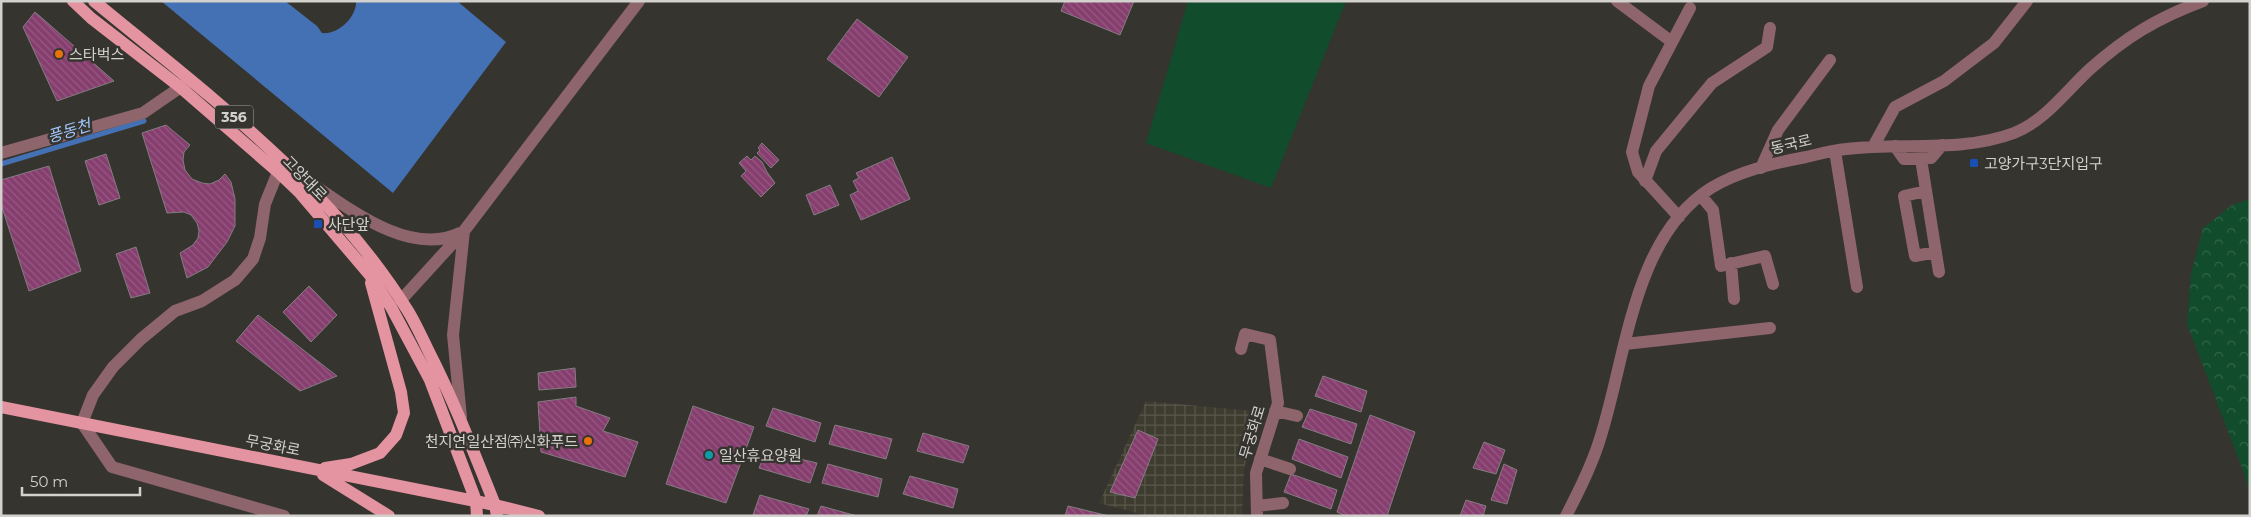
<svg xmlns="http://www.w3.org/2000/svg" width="2251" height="517" font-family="Montserrat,'Noto Sans KR',sans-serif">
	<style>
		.industrial { fill: url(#industrial-grid) }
		.park { fill: url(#park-crowns) }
		.pitch { fill: #114c2c }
		.water { fill: #4471b3 }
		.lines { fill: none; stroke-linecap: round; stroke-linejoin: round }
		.stream { stroke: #4471b3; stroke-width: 5 }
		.building { fill: url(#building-back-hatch); stroke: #837d81 }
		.minor { stroke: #8d656b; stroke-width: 12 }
		.major { stroke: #e493a0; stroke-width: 12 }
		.food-dot { fill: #e8710a; stroke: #35342f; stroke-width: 2 }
		.transit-dot { fill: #1a4fb4; stroke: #35342f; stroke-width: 2 }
		.culture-dot { fill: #0f9aa8; stroke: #35342f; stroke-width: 2 }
		.labels { text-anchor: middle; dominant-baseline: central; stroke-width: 5; stroke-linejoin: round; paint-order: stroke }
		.shield { fill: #35342f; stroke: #a3a29e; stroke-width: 1 }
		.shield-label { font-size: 14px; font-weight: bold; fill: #d2d1ce }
		.poi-label { font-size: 15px; fill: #d2d1ce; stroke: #35342f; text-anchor: start }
		.street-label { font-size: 15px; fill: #d2d1ce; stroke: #35342f }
		.water-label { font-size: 16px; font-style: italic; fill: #a0c5fc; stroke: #35342f }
	</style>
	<defs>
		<pattern id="industrial-grid" width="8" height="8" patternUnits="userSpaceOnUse" patternTransform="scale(1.25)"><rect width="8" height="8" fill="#3e3b2f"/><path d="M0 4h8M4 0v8" fill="none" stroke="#59564c"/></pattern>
		<pattern id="park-crowns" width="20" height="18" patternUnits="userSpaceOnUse" patternTransform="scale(1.25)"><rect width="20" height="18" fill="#114c2c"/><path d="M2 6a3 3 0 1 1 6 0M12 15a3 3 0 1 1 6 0" fill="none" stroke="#336549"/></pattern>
		<pattern id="building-back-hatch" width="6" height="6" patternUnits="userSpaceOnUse" patternTransform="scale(1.25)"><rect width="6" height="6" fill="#863e6e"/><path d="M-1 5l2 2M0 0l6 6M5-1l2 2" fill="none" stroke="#965982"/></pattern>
	</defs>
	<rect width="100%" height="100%" fill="#35342f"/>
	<path class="industrial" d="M1146,401l117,11 -19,56 -2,48h-94l-49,-13z"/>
	<path class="park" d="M2250,199v296l-6,-22 -57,-149 4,-50 12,-46 29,-23z"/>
	<path class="pitch" d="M1188,1h158l-75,187 -125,-45z"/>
	<path class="water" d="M161,1h124l32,25 5,7c16,2 35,-16 34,-32h101l49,41 -113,151z"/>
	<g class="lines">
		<path class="stream" d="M1,164l143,-43"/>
	</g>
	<path class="building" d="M1065,1h69l-14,34 -59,-24z
		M35,12l79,69 -57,20 -34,-74z
		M857,19l51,38 -29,40 -52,-38z
		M166,125l24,20 -6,7 -1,8 2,10 7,9 10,4 8,1 9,-4 6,-6 6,8 4,17v27l-8,16 -19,25 -21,11 -7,-25 13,-8 5,-7 1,-7 -2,-8 -6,-8 -7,-3 -17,1 -25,-80z
		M762,143l17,17 -8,8 -14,-15 3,-3 -2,-2z
		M106,154l14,44 -21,7 -14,-44z
		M747,156l4,4 4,-4 7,6 5,10 8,11 -14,14 -20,-21 5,-5 -7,-8z
		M892,157l18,42 -49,21 -11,-25 8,-4 -5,-10 6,-3 -3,-5z
		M49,166l32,105 -52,20 -28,-87v-24z
		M830,185l9,20 -25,10 -8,-20z
		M136,247l14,46 -19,5 -15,-44z
		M309,286l28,29 -26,27 -28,-30z
		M258,315l79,61 -37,15 -64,-50z
		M575,368l1,19 -37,3 -1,-17z
		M1323,376l44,15 -6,21 -46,-16z
		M576,397v9l34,12 -7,13 35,11 -13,35 -84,-25 -3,-50z
		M693,406l61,21 -28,76 -60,-19z
		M773,408l48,15 -6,19 -49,-16z
		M1310,409l47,15 -6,20 -49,-17z
		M1370,415l45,17 -28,84h-41l-9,-4z
		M835,425l57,14 -6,20 -57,-15z
		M1138,430l20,9 -23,59 -25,-6z
		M923,433l46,13 -6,17 -46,-12z
		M1299,439l49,18 -7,21 -49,-19z
		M1484,442l21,8 -9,24 -23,-6z
		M766,451l51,12 -7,20 -51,-15z
		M828,464l54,15 -4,18 -56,-14z
		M1504,464l13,6 -10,34 -16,-4z
		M1291,474l46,16 -6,19 -47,-17z
		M910,476l48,13 -5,19 -50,-14z
		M760,495l49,14 -3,7 -53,-1z
		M1466,500l20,6 -3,10h-23z
		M821,506l36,10h-40z
		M1068,506l41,10h-44z"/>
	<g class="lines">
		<path class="minor" d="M1617,1l55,41
			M1895,146l9,13 27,-1 11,-13
			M1873,147l22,-40 49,-26 50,-38 33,-42
			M1835,151l22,136
			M1,153l142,-40 45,-31
			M1921,159l18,113
			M282,162l-17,42 -5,34 -7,21 -18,21 -33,21 -27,10 -34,28 -28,28 -20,28 -11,28 30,44 172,49
			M1761,168l17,-38 52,-70
			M305,179c41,27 103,79 155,54
			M1645,181l11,-30 56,-68 55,-36 3,-19
			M1926,191l-22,5 11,60 21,-4
			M1701,196l12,14 8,56 44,-10 8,28
			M1679,217l-41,-45 -6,-20 17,-66 41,-78
			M1731,263l3,36
			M401,300l63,-69 175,-230
			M1625,344l145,-16
			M1241,349l4,-15 25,6 8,63 -22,70 1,43
			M1275,411l22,5
			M461,417l-8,-82 11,-104
			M1260,459l30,10
			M1257,506l26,-3
			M1566,516c12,-23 24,-47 32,-71 28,-82 33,-207 113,-257 28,-17 63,-25 95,-31 13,-3 27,-7 40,-8 55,-7 115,4 168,-16 31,-12 52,-42 76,-64 36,-32 67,-51 113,-68"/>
		<path class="major" d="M73,1l18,17 89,69 98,85 22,21 69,81 22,33 39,73 46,121 1,15
			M94,1c114,94 235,183 314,310 8,13 14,27 21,41 25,49 45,101 66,153l2,11
			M1,407l494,98 44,11
			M325,468l26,-4 29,-11 16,-18 8,-22 -3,-21 -30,-109
			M323,475l66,41"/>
	</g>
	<g class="food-dot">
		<circle cx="59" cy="54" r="5"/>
		<circle cx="588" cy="441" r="5"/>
	</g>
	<g class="transit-dot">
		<rect x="1969" y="158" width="10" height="10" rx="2.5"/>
		<rect x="313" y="219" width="10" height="10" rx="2.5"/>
	</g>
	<circle class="culture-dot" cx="709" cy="455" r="5"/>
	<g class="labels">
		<rect class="shield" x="215" y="105.5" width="38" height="23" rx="4"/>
		<g class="shield-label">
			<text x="234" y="117">356</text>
		</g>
		<g class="poi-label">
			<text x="69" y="54">스타벅스</text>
			<text x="1984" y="163">고양가구3단지입구</text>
			<text x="328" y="224">사단앞</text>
			<text x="578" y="441" text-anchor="end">천지연일산점㈜신화푸드</text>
			<text x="719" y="455">일산휴요양원</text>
		</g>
		<g class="street-label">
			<text transform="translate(1791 144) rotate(-13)">동국로</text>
			<text transform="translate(305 178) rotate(46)">고양대로</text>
			<text transform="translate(1252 432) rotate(-73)">무궁화로</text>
			<text transform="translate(273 445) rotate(11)">무궁화로</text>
		</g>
		<g class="water-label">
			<text transform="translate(69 131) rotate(-17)">풍동천</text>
		</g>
	</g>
	<rect width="2251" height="517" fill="none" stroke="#d2d1ce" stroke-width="5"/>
	<path d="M22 487v8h118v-8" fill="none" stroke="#d2d1ce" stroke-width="2.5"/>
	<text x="30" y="487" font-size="15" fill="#d2d1ce" stroke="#35342f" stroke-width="4" paint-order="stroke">50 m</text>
</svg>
